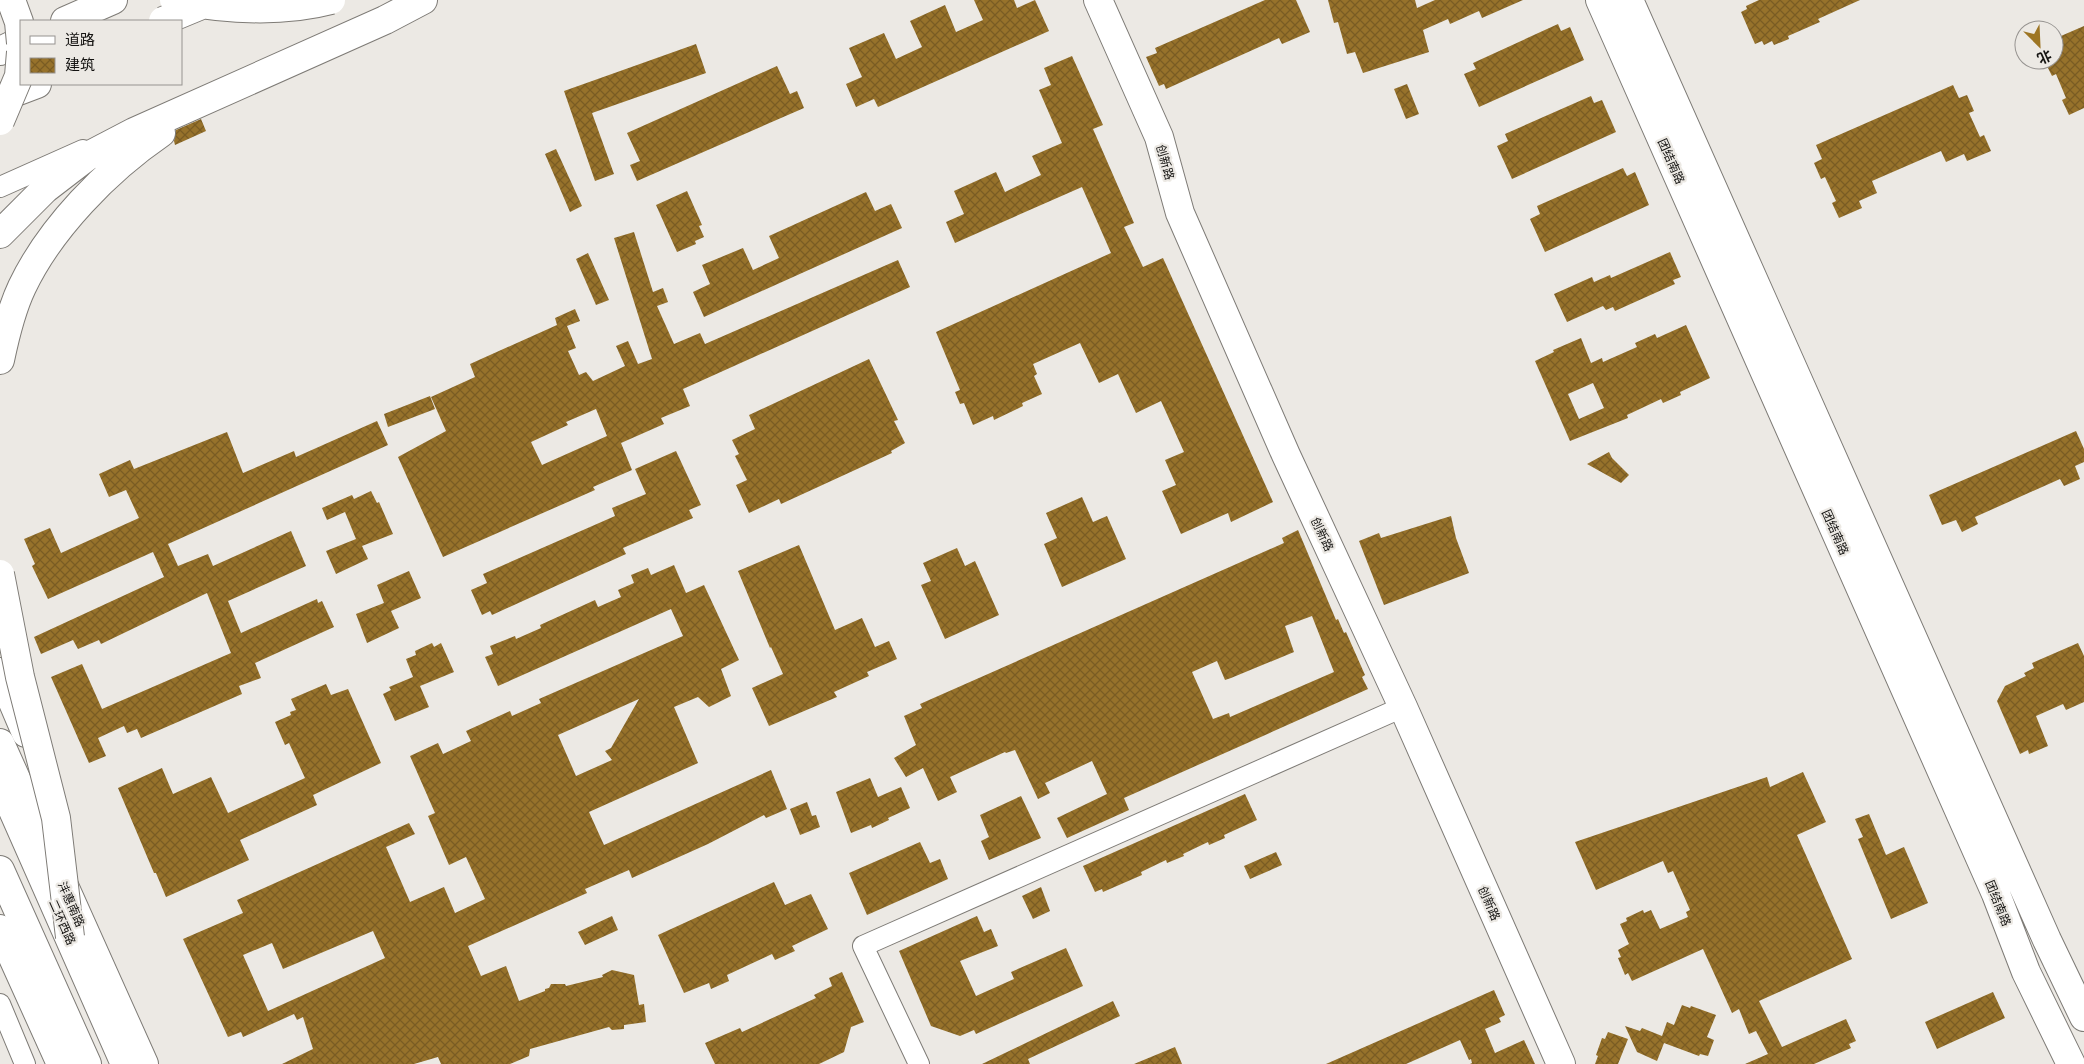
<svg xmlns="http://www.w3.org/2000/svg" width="2084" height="1064" font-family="Commissioner,'Noto Sans SC',sans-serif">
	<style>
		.building { fill: url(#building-cross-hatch); fill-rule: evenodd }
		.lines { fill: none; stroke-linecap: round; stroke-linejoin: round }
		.street-casing { stroke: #7e7b76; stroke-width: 22 }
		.secondary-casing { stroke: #7e7b76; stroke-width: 30 }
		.primary-casing { stroke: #7e7b76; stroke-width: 30 }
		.highway-casing { stroke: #7e7b76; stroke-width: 30 }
		.street { stroke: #fff; stroke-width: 20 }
		.secondary { stroke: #fff; stroke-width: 28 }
		.primary { stroke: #fff; stroke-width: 28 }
		.highway { stroke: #fff; stroke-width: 28 }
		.highway-bridge-casing { stroke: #7e7b76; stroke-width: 30; stroke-linecap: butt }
		.highway-bridge { stroke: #fff; stroke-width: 28 }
		.labels { text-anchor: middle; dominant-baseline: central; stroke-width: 4.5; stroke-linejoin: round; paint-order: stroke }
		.street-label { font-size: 12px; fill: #141311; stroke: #ece9e4 }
	</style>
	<defs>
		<pattern id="building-cross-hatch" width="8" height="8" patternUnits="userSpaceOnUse" patternTransform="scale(1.25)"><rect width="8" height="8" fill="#97722b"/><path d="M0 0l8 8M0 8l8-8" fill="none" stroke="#7a5c23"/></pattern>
	</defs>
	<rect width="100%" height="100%" fill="#ece9e4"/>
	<path class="building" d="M974,0h40l3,8 18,-8 14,31 -171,76 -4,-8 -18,8 -10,-23 16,-7 -13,-29 35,-15 12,26 26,-12 -12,-26 35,-16 11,27 27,-12z
		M1265,0h31l14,32 -28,12 -3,-6 -113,51 -2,-5 -5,2 -13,-29 11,-4 -2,-5z
		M1328,0h87l2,8 18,-8h88l-41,18 -3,-7 -29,13 -2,-5 -25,11 6,22 -66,21 -8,-21 -8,2 -9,-32 -4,1z
		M1759,0h101l-42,19 2,3 -32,14 1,3 -15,6 -2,-4 -8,4 -2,-4 -7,3 -14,-32 6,-3 -1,-3z
		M1558,24l3,7 9,-4 14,33 -105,47 -15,-33 12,-5 -3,-6z
		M2084,26v82l-15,7 -7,-15 4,-2 -10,-24 -4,2 -8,-16h10v-21z
		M696,44l10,29 -114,40 22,61 -19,7 -31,-90z
		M1072,56l31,69 -10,4 41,94 -10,4 19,40 20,-9 110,244 -42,20 -3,-9 -47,21 -19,-43 14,-6 -11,-25 19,-8 -23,-51 -25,12 -18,-39 -19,9 -19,-40 -47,21 4,10 -3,2 8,18 -20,9 1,3 -29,14 -1,-4 -20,9 -9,-22 -4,1 -5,-12 5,-2 -24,-58 175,-79 -29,-66 -127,56 -9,-21 18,-8 -10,-23 42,-19 9,20 36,-17 -9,-19 30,-13 -23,-53 12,-5 -7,-17z
		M777,66l13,28 7,-3 7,17 -167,73 -7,-16 10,-4 -13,-28z
		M1407,84l12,30 -13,5 -12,-30z
		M1953,85l6,13 8,-3 7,16 -5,2 11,24 4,-2 7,16 -24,10 -3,-7 -18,8 -5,-11 -69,30 5,12 -18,8 3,7 -23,10 -7,-15 4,-2 -11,-24 -4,2 -7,-16 8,-4 -6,-14z
		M1591,96l3,7 8,-3 14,32 -104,47 -15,-33 11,-5 -3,-7z
		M201,119l5,12 -31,14 -1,-4 2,-11z
		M556,149l26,57 -12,6 -25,-58z
		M1623,168l4,8 8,-4 14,33 -104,47 -15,-33 10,-5 -3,-8z
		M687,191l15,34 -3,1 5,11 -9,4 1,3 -19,8 -21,-47z
		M866,192l9,19 16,-7 11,24 -198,89 -11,-25 17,-8 -8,-19 41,-17 10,22 26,-12 -10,-22z
		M634,232l19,60 10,-4 5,14 -11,4 17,38 26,-11 5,11 193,-84 12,27 -227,102 7,17 -29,12 3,6 -43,19 11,27 -39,17 2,3 -152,67 -45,-100 48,-26 -15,-34 44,-20 -5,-13 87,-39 -2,-7 20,-9 5,12 -13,5 9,22 -8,3 11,24 7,-3 7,9 32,-15 -9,-20 12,-5 10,23 14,-5 -38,-121zM596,409l11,27 -65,29 -11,-23 37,-17 -2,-3z
		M1670,252l11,25 -8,3 2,4 -60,27 -2,-4 -7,3 -3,-4 -36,16 -13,-28 38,-17 2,5 16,-7 1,3z
		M588,253l21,47 -13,5 -20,-46z
		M1686,325l24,53 -30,14 1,3 -18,8 -2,-4 -34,16 1,3 -58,23 -35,-80 19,-9 -1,-2 28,-12 10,25 11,-5 1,4 34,-15 -2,-4 20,-9 2,4zM1593,383l11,25 -25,11 -11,-25z
		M869,359l29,61 -4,1 11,22 -14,8 1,2 -111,51 -2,-5 -30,14 -13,-28 11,-5 -12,-24 4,-2 -7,-14 23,-11 -6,-14z
		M430,396l5,13 -47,18 -4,-13z
		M377,421l11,24 -220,99 10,22 30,-12 5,12 78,-35 15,35 -78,35 13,32 76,-34 1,4 4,-2 12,26 -79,36 6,15 -22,8 3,8 -101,44 -4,-9 -10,4 -3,-7 -26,12 8,18 -17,7 -38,-86 31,-13 20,45 129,-56 -24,-60 -106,51 -2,-4 -21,9 -5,-9 -32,14 -7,-17 130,-60 -11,-25 -105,47 -16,-33 3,-2 -11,-25 26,-11 11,25 78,-35 -13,-28 -17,7 -10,-23 31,-14 4,9 93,-37 16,41 51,-22 2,6z
		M2076,431l8,18v13l-9,4 5,13 -16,7 -4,-7 -85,38 3,7 -16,8 -6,-12 -14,5 -13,-30z
		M676,451l25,54 -12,5 4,8 -70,30 3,6 -134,61 -2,-4 -8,4 -11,-25 16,-7 -4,-9 132,-58 -3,-8 34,-14 -11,-25z
		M1609,452l3,6 17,17 -8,8 -34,-19z
		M371,491l6,12 2,-1 14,32 -31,12 6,13 -32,15 -10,-23 30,-12 -11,-27 -18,8 -5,-12 30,-13 2,4z
		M1082,497l11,25 14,-6 19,43 -64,28 -18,-43 13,-6 -11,-25z
		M1451,516l5,22 13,35 -85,32 -25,-64 20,-8 2,5z
		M1298,530l38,90 2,-1 6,14 2,-1 19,43 -3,2 6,12 -244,109 5,12 -62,28 -10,-20 50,-24 -15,-33 -47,22 5,10 -12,6 -23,-49 -9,3 -1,-1 -55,25 7,15 -19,9 -15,-33 -17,9 -12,-19 22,-13 -12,-29 18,-8 -2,-4 364,-161 -2,-5zM1312,616l22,56 -104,45 -1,-4 -16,6 -21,-47 25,-11 8,19 6,-2 63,-26 -9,-26z
		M799,545l36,85 27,-12 13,29 14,-6 8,18 -30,13 2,4 -35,16 3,5 -68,29 -17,-38 31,-14 -12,-27 -1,1 -32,-77z
		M957,548l8,18 10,-5 24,54 -54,24 -24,-54 10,-4 -8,-18z
		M674,565l12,28 18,-8 35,75 -18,9 10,27 -22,11 -11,-10 -24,10 24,56 -109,49 15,33 167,-75 16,39 -21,9 -2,-3 -56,29 -76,34 -3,-8 -44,19 2,4 -119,53 13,30 25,-10 13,35 26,-10v-2l4,-1 2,-4h14l1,2 37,-9 -1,-2 10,-5 22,5 5,30 5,-1 2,18 -22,3v4l-12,1 -3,-3 -79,22 -1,7 -19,8h-69l-3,-7 -24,7h-132l31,-15 -10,-32 -6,3 -3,-6 -51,23 -2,-5 -13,5 -45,-98 60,-26 -6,-13 172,-77 6,11 -29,13 24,55 34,-15 11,26 30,-14 -19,-42 -17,8 -21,-49 7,-3 -25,-57 28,-13 5,11 28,-13 -5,-10 44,-20 2,5 29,-13 -2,-4 144,-63 -12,-27 -173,77 -13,-29 8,-3 -3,-8 25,-10 1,3 25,-11 -1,-3 55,-25 3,7 23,-10 -3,-7 16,-7 -3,-8 17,-7 3,7zM639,699l-28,49 -6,3 7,9 -36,16 -18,-41zM373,931l12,27 -117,53 -25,-56 29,-12 11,26z
		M409,571l12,27 -30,13 8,17 -32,15 -11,-29 28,-11 -7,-18z
		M432,643l2,4 7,-4 13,29 -34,14 9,21 -34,14 -12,-27 8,-4 -2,-3 24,-10 -7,-18 10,-4 -1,-4z
		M2078,643l6,13v46l-18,8 -3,-6 -27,12 12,30 -19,8 -1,-4 -8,4 -23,-53 8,-15 21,-10 -2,-3 10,-5 -2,-5z
		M326,684l5,11 17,-6 33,74 -68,32 4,10 -77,35 9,20 -83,37 -10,-24h-2l-36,-85 44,-20 11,26 38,-17 17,36 77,-35 -16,-35 -4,2 -10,-23 16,-7 -1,-3 6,-2 -5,-11z
		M1803,772l23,50 -29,13 55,124 -93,42 23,46 64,-28 10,22 -7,3 2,4 -37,16h-69l23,-10 -12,-23 -7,3 -10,-25 -7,4 -29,-64 -71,32 -4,-8 -3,2 -7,-17 3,-1 -3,-7 11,-6 -9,-20 7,-3 -1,-3 17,-8 1,3 7,-3 9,19 28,-12 -2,-5 4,-2 -17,-39 -5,2 -5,-12 -67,29 -21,-48 192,-65 3,10z
		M870,778l8,19 23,-10 9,21 -22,10 1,2 -17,8 -1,-3 -20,8 -15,-41z
		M1245,794l12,26 -33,15 1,3 -16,7 -1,-3 -25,12 1,2 -17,7 -1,-3 -25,12 1,3 -39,17 -1,-3 -7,3 -12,-26z
		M1021,796l20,42 -52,22 -8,-19 8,-4 -9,-22z
		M807,802l5,14 4,-1 4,12 -20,8 -10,-26z
		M1869,814l17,41 18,-8 24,56 -37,16 -33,-80 5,-2 -8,-18z
		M920,842l10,21 10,-4 8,20 -81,36 -18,-42z
		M1276,852l6,13 -32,14 -6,-13z
		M774,882l11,23 26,-11 17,35 -36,17 3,5 -20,9 -3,-6 -45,21 2,6 -18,8 -2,-6 -25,10 -26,-58z
		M1041,887l9,24 -17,8 -11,-23z
		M612,916l6,14 -33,15 -7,-13z
		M977,916l7,16 7,-3 7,17 -38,15 16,35 38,-17 -3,-7 55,-24 17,38 -107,48 -2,-4 -14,6 -29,-10 -32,-75z
		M842,972l22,50 -13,5 -7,25 -25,12h-104l-10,-21 35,-15 2,4 74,-34 -2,-3 18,-9 -3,-8z
		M1494,990l11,25 -6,3 2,4 -16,7 10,24 29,-13 11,24h-65l2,-1 -1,-4 -2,1 -9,-20 -54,24h-80z
		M1993,992l12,26 -68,31 -12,-27z
		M1113,1001l7,15 -92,43 2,5h-48z
		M1682,1005l8,3 1,-2 25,9 -9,22 7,3 -6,16 -8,-2 -1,2 -35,-13 -7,18 -20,-9 -12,-26 15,5 2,-3 20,8 5,-14 7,3z
		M1608,1032l20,7 -10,25h-23l3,-8 -2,-1 6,-17 3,1z
		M1175,1047l7,17h-48z"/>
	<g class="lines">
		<g class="street-casing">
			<path id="street" d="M0,187l83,-37
				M0,1004l25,60
				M919,1064l-56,-118 540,-239"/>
		</g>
		<g class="secondary-casing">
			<path id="secondary" d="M1098,0l61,137 21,76 106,242 117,252 158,357
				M1600,0l396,894 30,78 45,92
				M1629,0l418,940 37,77
				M0,743l144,321
				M0,929l61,135"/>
		</g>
		<g class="primary-casing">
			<path id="primary" d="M65,21l48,-21
				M0,51l21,-10
				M0,98l37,-14"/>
		</g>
		<g class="highway-casing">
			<path id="highway" d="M0,234l45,-45 43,-33 46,-24 251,-112 38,-20
				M0,360c5,-24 11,-50 22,-73 28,-59 85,-117 139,-154
				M0,672l26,61
				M0,781l125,283
				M0,870l87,194"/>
		</g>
		<use href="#street" class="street"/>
		<use href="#secondary" class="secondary"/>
		<use href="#primary" class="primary"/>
		<use href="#highway" class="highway"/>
		<g class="highway-bridge-casing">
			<path id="highway-bridge" d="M11,0l8,22 2,21
				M174,0c50,9 108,13 157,0
				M163,21l41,-17
				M0,121l19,-45 2,-24
				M0,574l20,103 36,141 14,119"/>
		</g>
		<use href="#highway-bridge" class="highway-bridge"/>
	</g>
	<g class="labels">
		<g class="street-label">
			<text transform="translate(1672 161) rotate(66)">团结南路</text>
			<text transform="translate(1166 162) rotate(74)">创新路</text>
			<text transform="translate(1836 532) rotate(66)">团结南路</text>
			<text transform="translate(1323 534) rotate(65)">创新路</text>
			<text transform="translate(1490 903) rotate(66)">创新路</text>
			<text transform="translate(1999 903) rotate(68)">团结南路</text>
			<text transform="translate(72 904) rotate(66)">沣惠南路</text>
			<text transform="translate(63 922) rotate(66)">二环西路</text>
		</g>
	</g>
	<rect x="20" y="20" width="162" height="65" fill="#ece9e4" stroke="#969390"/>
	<rect x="30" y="36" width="25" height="8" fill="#ffffff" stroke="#969390"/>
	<text x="65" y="45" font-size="15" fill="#141311">道路</text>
	<rect x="30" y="58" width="25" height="15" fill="url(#building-cross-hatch)" stroke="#969390"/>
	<text x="65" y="70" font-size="15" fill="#141311">建筑</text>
	<g transform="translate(2039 45) rotate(156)"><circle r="24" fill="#ece9e4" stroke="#969390"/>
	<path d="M0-4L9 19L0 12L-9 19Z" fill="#9d7523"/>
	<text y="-8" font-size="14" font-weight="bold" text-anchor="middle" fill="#141311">北</text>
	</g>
</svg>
